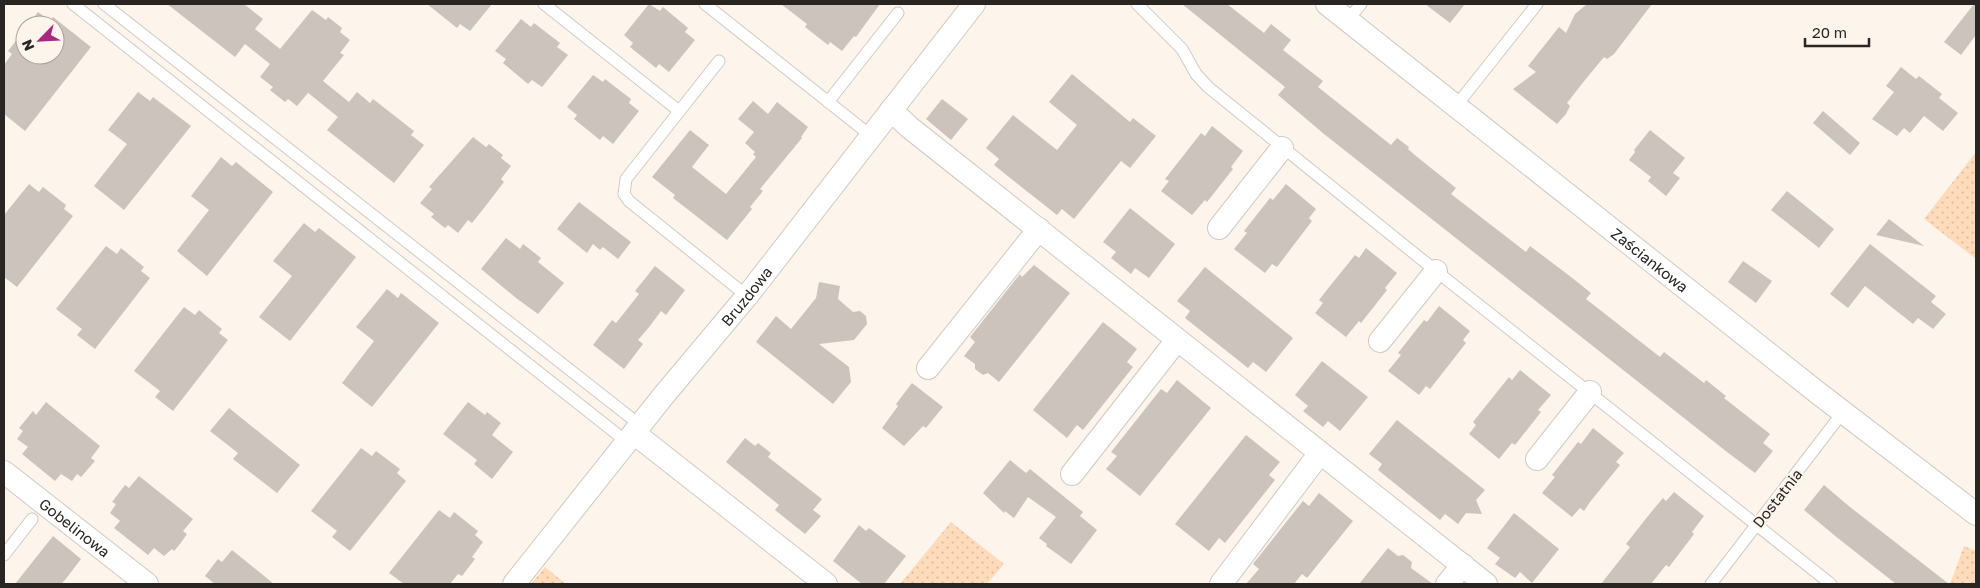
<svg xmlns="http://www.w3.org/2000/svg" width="1980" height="588" font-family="'Golos Text',sans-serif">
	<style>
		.grass { fill: url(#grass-dots) }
		.building { fill: #ccc4bc }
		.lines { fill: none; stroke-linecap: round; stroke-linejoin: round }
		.service-casing { stroke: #d2c9c2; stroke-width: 13 }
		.minor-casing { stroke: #d2c9c2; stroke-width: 24 }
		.service { stroke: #fff; stroke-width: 11 }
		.minor { stroke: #fff; stroke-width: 22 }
		.labels { text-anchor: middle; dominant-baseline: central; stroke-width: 4.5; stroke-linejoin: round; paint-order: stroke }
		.street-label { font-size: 15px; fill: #282522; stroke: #fdf4ec }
	</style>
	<defs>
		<pattern id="grass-dots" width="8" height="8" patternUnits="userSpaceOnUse" patternTransform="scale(1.25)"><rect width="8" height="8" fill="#fedbbb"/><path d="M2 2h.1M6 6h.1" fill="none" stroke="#dabca0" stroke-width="1.8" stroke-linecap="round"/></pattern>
	</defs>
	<rect width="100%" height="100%" fill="#fdf4ec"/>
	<path class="grass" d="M1976,152v107l-52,-40z
		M951,522l53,42 -17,20h-87z
		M1964,546l12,5v33h-26z
		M545,567l21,17h-35z"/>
	<path class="building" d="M167,4h77l19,15 -8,10 25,20 32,-39 14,10 2,-3 14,11 -2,4 10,8 -10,13 4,2 -21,26 26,21 8,-10 13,11 3,-4 41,32 -3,4 13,10 -30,38 -67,-53 11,-13 -26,-21 -4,-3 -11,13 -9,-7 -3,3 -15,-12 3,-3 -13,-10 10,-13 -25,-20 -10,13z
		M427,4h65l-22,27 -10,-7 -3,4z
		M649,4l11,7 3,-4 25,21 -3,4 10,8 -26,32 -10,-8 -3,4 -26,-21 3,-4 -9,-8z
		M781,4h99l-24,33 -2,-1 -12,15 -12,-9 -2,3 -23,-18 2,-3z
		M1182,4h45l37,29 7,-9 20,16 -8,10 40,31 -5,6 73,58 6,-7 12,9 -1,2 8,7 40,32 -5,6 75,58 4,-6 41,31 20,16 -5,6 74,58 4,-5 40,31 2,-3 20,16 -2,2 46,36 -7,9 10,8 -18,22 -28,-21 -403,-318 -46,-39 7,-8z
		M1425,4h40l-15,19z
		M1587,4h65l-38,50 -7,5 -3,-2 -19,23 -18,23 3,3 -4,8 -9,10 -44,-35 23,-17 -8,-6 31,-39 7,6 9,-19z
		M1974,4h2v31l-15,20 -17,-13z
		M38,12l12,9 3,-4 38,30 -66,84 -21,-17v-49l8,-11 -4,-3 17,-22v26h30v-30h-27z
		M521,19l10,8 3,-4 26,20 -3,4 11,8 -26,32 -10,-7 -4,4 -25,-21 3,-4 -11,-8z
		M1901,67l15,12 3,-3 23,18 -3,4 19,15 -15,18 -19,-15 -14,17 -6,-5 -7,8 -25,-17 22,-27 -8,-6z
		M1072,74l58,48 3,-4 23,18 -26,32 -9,-7 -47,58 -12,-10 -5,6 -33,-26 -30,-24 5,-6 -13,-11 27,-33 44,35 20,-25 -28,-23z
		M593,75l10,7 2,-3 26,20 -2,4 10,8 -26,33 -10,-8 -3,4 -26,-21 3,-4 -10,-8z
		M138,92l12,9 3,-4 38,29 -67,84 -30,-24 33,-42 -19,-14z
		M942,99l26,20 -17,21 -25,-21z
		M753,101l15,13 9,-12 31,25 -7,10 1,1 -42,51 3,2 -13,16 2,2 -25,31 -54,-42 2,-3 -23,-18 38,-47 19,15 -17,22 34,27 30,-37 -3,-3 2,-2 -10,-9 9,-11 -16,-13z
		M1823,111l37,32 -10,12 -37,-32z
		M1212,126l31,25 -12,16 2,2 -26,33 -2,-2 -13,15 -31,-24 8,-10 -4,-2 36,-46 4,3z
		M1650,130l35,28 -12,15 7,5 -14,18 -18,-15 3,-4 -22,-17 6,-8 -1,-2z
		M473,137l13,10 3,-3 14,11 -2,3 10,8 -10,13 3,3 -20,26 -12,15 -4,-3 -10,13 -10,-8 -3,3 -14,-11 3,-3 -14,-11 12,-14 -3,-2z
		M221,157l11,9 4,-4 37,30 -66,84 -30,-25 32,-41 -18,-14z
		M29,184l10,8 4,-5 23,18 -2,4 9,7 -56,71 -13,-10v-62z
		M1286,184l30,25 -7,9 3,3 -35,46 -5,-3 -7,9 -31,-24 13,-16 -3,-2 26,-33 3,2z
		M1787,191l47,38 -15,19 -48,-38z
		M579,202l52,40 -13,17 -15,-12 -3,3 -7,-6 -6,9 -30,-24z
		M1130,208l45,36 -26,34 -14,-10 -4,6 -20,-16 5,-6 -13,-10z
		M1889,219l35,27 -48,-11z
		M304,223l11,9 4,-4 37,29 -66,84 -31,-24 33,-41 -19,-15z
		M506,238l14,11 3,-5 18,14 -3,4 26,21 -26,31 -22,-16 -35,-29z
		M1870,244l66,52 -5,6 15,12 -13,15 -15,-11 -5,6 -48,-38 -17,22 -18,-14z
		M106,246l11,8 4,-6 23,19 -3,4 9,7 -55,71 -18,-14 5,-6 -26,-20z
		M1366,248l31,25 -12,15 2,2 -26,33 -2,-2 -13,16 -31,-24 8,-10 -4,-3 11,-14 25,-31 4,3z
		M1743,261l29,20 -16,22 -28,-21z
		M1034,265l36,28 -71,89 -11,-9 -5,2 -8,-6v-5l-11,-8 11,-14 -5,-5 50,-63 2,3z
		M655,266l30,24 -19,25 -5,-4 -11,15 -12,14 5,4 -19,25 -31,-24 19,-25 4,3 12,-15 11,-14 -4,-3z
		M1205,267l88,71 -27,34 -13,-10 -5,6 -63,-50 5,-7 -13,-10z
		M819,282l21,4 -2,13 15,13 7,-1 6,5 1,8 -13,16 -35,4 30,23 2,15 -18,22 -77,-62 20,-26 15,13 25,-31z
		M387,289l11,9 3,-5 38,30 -67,84 -30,-24 32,-42 -18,-14z
		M1439,306l31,25 -7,9 3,3 -36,46 -4,-3 -7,9 -31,-24 13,-16 -3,-2 26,-33 3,2z
		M184,307l11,8 4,-5 23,19 -3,4 9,7 -55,71 -18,-14 5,-6 -26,-20z
		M1103,322l34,27 -10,13 6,5 -50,63 -6,-5 -10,13 -34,-28z
		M1322,361l46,36 -28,34 -12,-10 -5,6 -20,-16 5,-5 -13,-11z
		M1520,370l31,25 -13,15 3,2 -7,9 -19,24 -3,-2 -13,16 -30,-25 7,-9 -3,-3 36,-45 3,3z
		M1177,380l34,28 -71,88 -34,-27 11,-13 -6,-4 50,-63 6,4z
		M912,383l31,24 -17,21 -3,-2 -19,20 -22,-18 16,-22 -2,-2z
		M46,402l54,44 -9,12 4,3 -14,16 -4,-3 -5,7 -11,-7 -6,7 -33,-27 6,-7 -11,-8 6,-8 -4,-3 14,-17 3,4z
		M468,402l17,13 2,-3 14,11 -9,12 21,17 -21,27 -18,-15 3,-4 -34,-26z
		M229,408l71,57 -23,28 -44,-34 5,-6 -28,-22z
		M1397,420l88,70 -9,10 6,14 -16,-1 -8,11 -13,-10 -5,6 -62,-50 4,-6 -13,-10z
		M1593,428l31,25 -8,9 4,3 -30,37 -6,9 -4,-3 -8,9 -30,-24 13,-16 -3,-2 26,-33 3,2z
		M1246,435l34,27 -11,13 6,5 -50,63 -6,-5 -10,13 -34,-27z
		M745,438l10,8 3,-3 13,10 -3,4 54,42 -9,11 8,6 -16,18 -30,-24 4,-5 -53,-43z
		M361,448l11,8 4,-5 24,18 -3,4 9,8 -56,70 -18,-14 5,-6 -26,-20z
		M1010,460l16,13 4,-4 53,43 -3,4 17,14 -26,34 -25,-18 1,-2 -8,-6 17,-21 -28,-20 -14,21 -9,-7 -1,2 -21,-20z
		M139,476l54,43 -10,12 4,3 -7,10 -6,7 -2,-2 -8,7 -10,-8 -6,7 -34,-27 6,-7 -10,-8 6,-9 -4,-2 13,-17 4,3z
		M1824,485l26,22 99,77h-53l-62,-49 -30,-25z
		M1674,492l30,24 -12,16 2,2 -6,8 -19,25 -3,-2 -15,19h-50l29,-37 -4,-3 22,-28 15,-18 3,3z
		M1319,493l34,28 -46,57 -5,-4 -8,10h-48l13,-15 -6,-5 50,-63 6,5z
		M439,510l11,8 4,-6 24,19 -3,4 8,7 -11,15 3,2 -13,17 -4,-2 -8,10h-46l-15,-11z
		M1514,513l45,36 -27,34 -12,-11 -5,6 -20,-14 5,-6 -13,-10z
		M859,525l7,6 3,-3 37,28 -22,28h-22l-29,-23z
		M53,536l28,23 -16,21 -4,4h-46z
		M1388,548l10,8 5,-1 9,7 -1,6 22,16h-74z
		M232,550l42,34h-59l-10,-8 13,-17 4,3z"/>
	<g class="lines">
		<g class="service-casing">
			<path id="service" d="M73,4l554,438
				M104,4l536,421
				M544,4l135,107
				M705,4l165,131
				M1137,4l45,45 14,25 12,13 228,184 395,313
				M1348,20l13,-16
				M719,61l-93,118 -2,15 5,7 118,95
				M828,102l70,-89
				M1456,106l81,-102
				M4,555l28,-36
				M1711,584l132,-172"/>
		</g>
		<g class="minor-casing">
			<g id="minor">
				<path id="s1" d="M1327,4l491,389 158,121"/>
				<path d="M891,110l18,17 577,457"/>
				<path d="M1219,228l63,-80"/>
				<path d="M1380,341l56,-70"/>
				<path d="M928,368l111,-139"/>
				<path d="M634,433l192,151"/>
				<path d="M1537,459l53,-67"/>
				<path id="s2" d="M4,472l143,112"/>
				<path d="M1072,474l105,-134"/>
				<path id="s3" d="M514,584l150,-189 83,-99 227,-292"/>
				<path d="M1221,584l99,-131"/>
				<path d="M1447,584l16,-19"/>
			</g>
		</g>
		<use href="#service" class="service"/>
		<use href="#minor" class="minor"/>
	</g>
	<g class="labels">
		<g class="street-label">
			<text stroke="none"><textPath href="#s1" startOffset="412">Zaściankowa</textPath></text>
			<text stroke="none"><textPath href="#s3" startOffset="370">Bruzdowa</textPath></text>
			<text transform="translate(1777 498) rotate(-52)">Dostatnia</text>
			<text stroke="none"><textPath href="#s2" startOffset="90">Gobelinowa</textPath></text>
		</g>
	</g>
	<rect width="1980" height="588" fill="none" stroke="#282522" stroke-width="10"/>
	<g transform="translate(40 40) rotate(246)"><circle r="24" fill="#fdf4ec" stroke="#a8a19b"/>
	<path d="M0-4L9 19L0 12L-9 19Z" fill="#a62b80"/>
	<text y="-8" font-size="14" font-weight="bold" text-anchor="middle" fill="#282522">N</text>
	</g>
	<path d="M1805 38v8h64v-8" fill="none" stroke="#282522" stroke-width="2.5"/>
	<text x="1812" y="38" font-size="15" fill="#282522" stroke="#fdf4ec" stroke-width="4" paint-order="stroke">20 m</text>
</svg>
